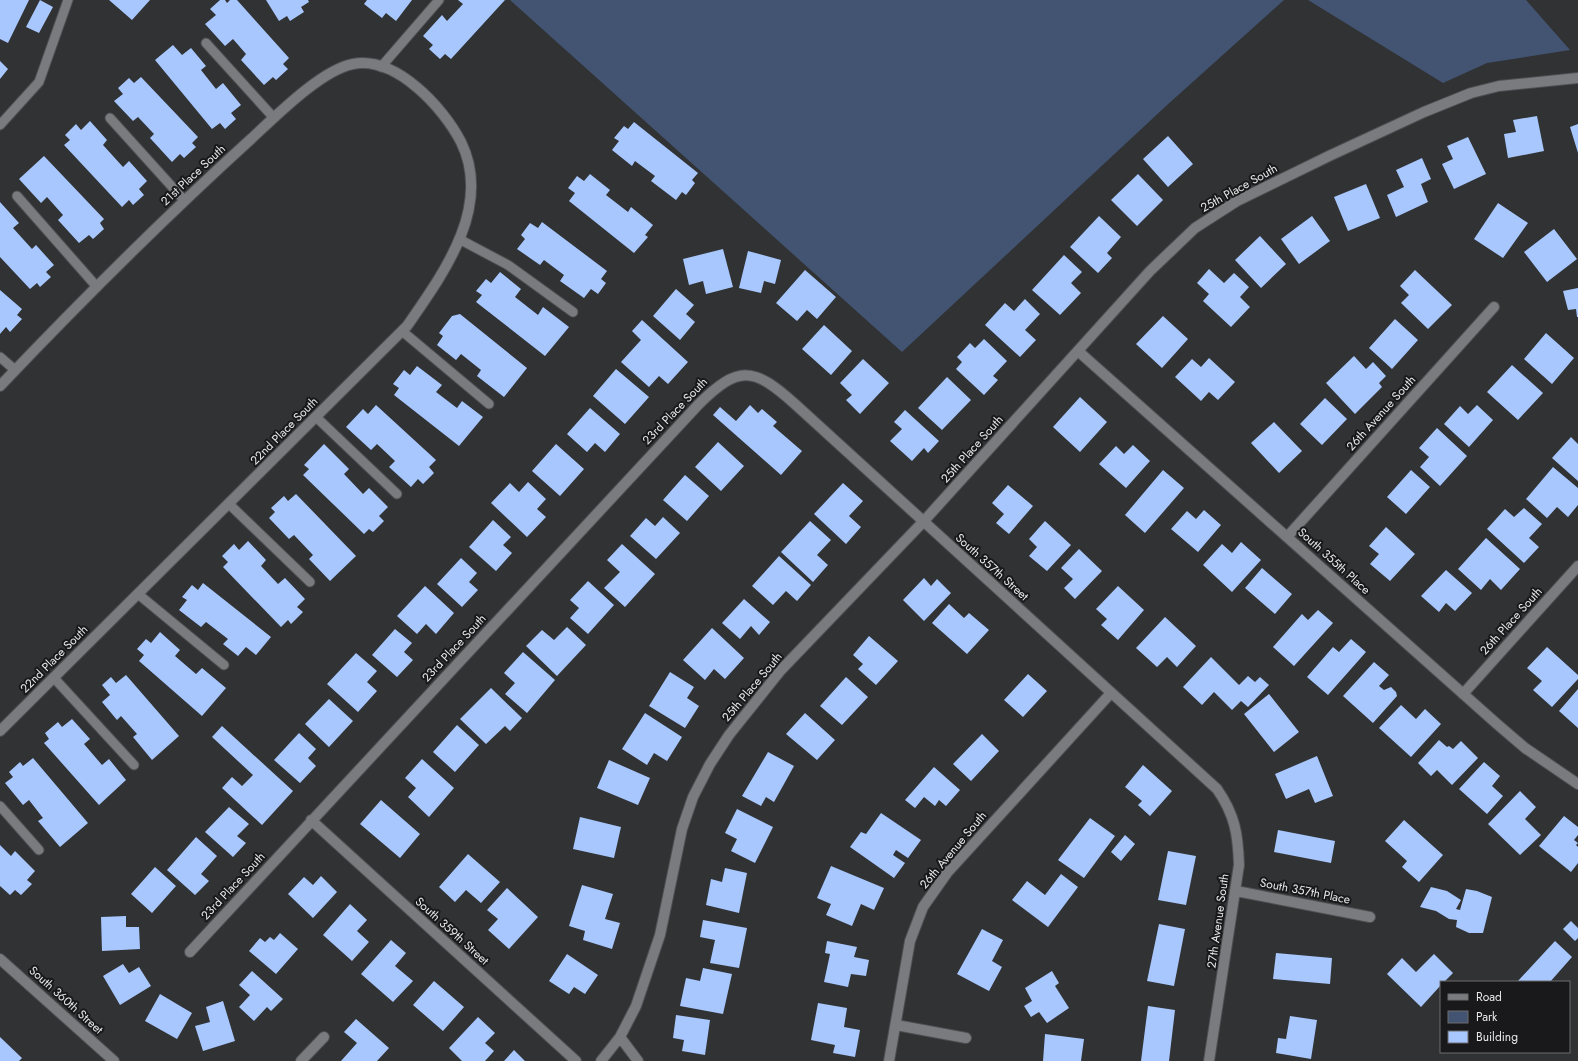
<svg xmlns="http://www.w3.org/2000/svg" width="1578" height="1061" font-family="Jost,sans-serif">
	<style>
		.green { fill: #435472 }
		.building { fill: #a8c7fe }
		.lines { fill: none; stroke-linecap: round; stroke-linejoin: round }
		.lane-casing { stroke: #4e4f52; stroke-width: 11 }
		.street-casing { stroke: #4e4f52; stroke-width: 12 }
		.secondary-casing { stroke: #4e4f52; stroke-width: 12 }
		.lane { stroke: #797b7e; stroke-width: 9 }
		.street { stroke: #797b7e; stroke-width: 10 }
		.secondary { stroke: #797b7e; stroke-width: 10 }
		.labels { text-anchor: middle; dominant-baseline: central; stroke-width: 4; stroke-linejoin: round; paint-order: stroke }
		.street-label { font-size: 12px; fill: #e8e9eb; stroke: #19191b }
	</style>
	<rect width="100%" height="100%" fill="#303234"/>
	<path class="green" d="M510,0h774l-118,106 -264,246z
		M1308,0h218l44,50 -83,13 -44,20z"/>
	<path class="building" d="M0,0h29l-21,43 -8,-4z
		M40,0l13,7 -14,26 -13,-6z
		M109,0h41l-18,20z
		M220,0h5l2,3 3,-3h7l52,58 -6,6 5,5 -12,11 -3,-3 -9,8 -23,-25 5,-6 -13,-15 -8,7 -20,-22 11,-9 -6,-6z
		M266,0h42l1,2 -8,5 3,5 -14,9 -3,-5 -8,5z
		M367,0h45l-16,21 -10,-8 -4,5 -18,-14z
		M458,0h47l-54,59 -6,-5 -5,5 -11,-10 4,-4 -10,-9 19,-21 5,6 16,-17z
		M173,45l9,10 9,-7 15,18 -5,4 15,19 7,-6 18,22 -10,8 5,6 -11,10 -5,-6 -8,6 -57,-69z
		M0,61l8,8 -8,10z
		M141,77l57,60 -6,6 4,4 -12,11 -4,-4 -8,8 -22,-24 4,-4 -16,-17 -5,4 -19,-20 9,-7 -5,-6 11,-10 5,5z
		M1537,116l7,35 -36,7 -4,-24 12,-2 -3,-12z
		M90,121l17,19 -4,5 20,22 6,-6 18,20 -8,8 5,6 -11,10 -4,-5 -7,7 -58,-62 6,-5 -5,-5 11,-11 5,6z
		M634,122l64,51 -6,7 3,3 -9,12 -4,-3 -6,8 -25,-19 4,-5 -20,-15 -3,5 -20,-16 7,-9 -5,-3 10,-12 4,3z
		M1578,124v29l-8,-26z
		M1168,136l25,28 -25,23 -25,-28z
		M1468,137l18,37 -32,15 -12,-25 11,-5 -6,-13z
		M44,156l60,63 -4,4 4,6 -11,10 -4,-4 -10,8 -21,-23 5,-5 -16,-18 -6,6 -22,-24z
		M1422,158l9,21 -10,5 7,18 -32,15 -9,-22 17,-8 -8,-17z
		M590,174l20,16 -4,5 22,17 3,-5 22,18 -8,10 3,2 -14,16 -65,-52 6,-8 -7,-5 9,-12 7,5z
		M1138,174l25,26 -26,26 -26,-26z
		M1366,184l14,34 -32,13 -14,-34z
		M0,202l19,21 -6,5 19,21 4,-4 18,20 -8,7 5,5 -11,10 -3,-4 -7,6 -30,-32z
		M1498,203l30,20 -25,35 -29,-19z
		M1099,216l22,21 -14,16 5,5 -14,15 -28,-26z
		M1312,216l18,25 -31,23 -18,-25z
		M542,222l65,49 -6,8 5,4 -8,11 -7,-5 -7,9 -24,-17 4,-6 -20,-15 -4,5 -23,-16 8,-10 -4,-4 9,-12 8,5z
		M1554,229l23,30 -30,23 -23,-30z
		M1260,236l26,28 -25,24 -26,-28z
		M723,249l10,38 -27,7 -3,-13 -14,4 -6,-26z
		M748,251l33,9 -6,24 -11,-3 -3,12 -22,-5z
		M1064,255l18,17 -11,11 10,10 -21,22 -28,-25z
		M1209,269l15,14 10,-10 15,14 -9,10 10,10 -19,20 -28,-26 6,-7 -12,-11z
		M805,270l31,27 -19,22 -10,-9 -10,11 -21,-18z
		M1415,270l37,35 -24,24 -27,-26 8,-8 -9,-9z
		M500,272l21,17 -6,8 23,18 5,-8 26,20 -24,29 -69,-54 6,-7 -6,-4 10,-12 5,4z
		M1578,288v29h-1l-1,-8 -8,1 -5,-19z
		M676,289l18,16 -8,9 9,8 -15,18 -27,-24z
		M0,290l22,19 -5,6 5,4 -12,13 -4,-5 -6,7z
		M1025,299l15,15 -15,16 11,10 -16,17 -35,-32 20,-22 9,8z
		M460,314l67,54 -23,29 -27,-21 4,-6 -20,-16 -5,6 -19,-15 6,-9 -4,-3 13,-17z
		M1163,316l25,23 -26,29 -26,-24z
		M1395,319l23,21 -26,29 -23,-21z
		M642,320l46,42 -20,22 -9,-8 -10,11 -28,-25 20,-22 -9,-9z
		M824,325l28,26 -21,24 -29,-26z
		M1546,333l28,25 -22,26 -28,-25z
		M984,339l23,22 -14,15 5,4 -14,15 -28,-26 6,-7 -5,-5 13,-14 5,5z
		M1354,356l12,13 7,-7 13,14 -7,7 3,4 -27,27 -29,-31z
		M1209,358l26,24 -17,18 -9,-8 -8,9 -26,-24 17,-18 9,8z
		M863,359l26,24 -29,31 -14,-14 6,-5 -12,-12z
		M1512,365l31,28 -25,27 -31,-28z
		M417,366l25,19 -6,7 21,16 5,-7 21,16 -24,29 -65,-51 5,-7 -6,-4 11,-14 6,5z
		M616,369l33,28 -24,27 -32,-28z
		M947,377l24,23 -29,30 -24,-22z
		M1080,397l27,25 -27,30 -27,-25z
		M1325,398l22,21 -25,26 -22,-21z
		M376,405l60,55 -7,7 5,6 -11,11 -5,-5 -7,8 -22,-20 6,-6 -18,-17 -6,6 -25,-23 17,-18 5,5z
		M750,405l8,8 4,-4 15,13 -4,4 29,25 -21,24 -68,-60 7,-8 16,14z
		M1477,405l16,15 -24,27 -25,-23 16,-18 8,8z
		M590,408l30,26 -15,18 -10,-9 -8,9 -20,-18z
		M905,410l34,31 -11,12 -4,-5 -12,13 -22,-20 12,-12 -8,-7z
		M1274,422l28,29 -23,22 -28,-30z
		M1437,428l30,28 -27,30 -20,-19 9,-10 -10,-9z
		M1571,437l7,7v37l-26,-23z
		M718,442l26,24 -23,25 -26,-24z
		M324,444l25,25 -5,5 19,20 6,-6 19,19 -9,9 5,5 -11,11 -4,-3 -5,5 -61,-59 6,-6 -5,-4z
		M556,444l28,25 -24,27 -28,-25z
		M1133,445l17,16 -24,27 -27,-24 17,-18 8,8z
		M1553,467l25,21v17l-10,12 -11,-10 -10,11 -21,-19z
		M1163,470l21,18 -39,45 -20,-18z
		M1411,470l19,17 -24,27 -19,-17z
		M685,475l24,21 -22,25 -24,-21z
		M528,482l18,17 -9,10 9,8 -19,20 -36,-34 19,-20 9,9z
		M843,483l20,18 -14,15 12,11 -15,17 -32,-30z
		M1008,485l25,21 -24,28 -13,-11 8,-9 -12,-11z
		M296,494l60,62 -26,25 -21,-22 4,-4 -19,-20 -5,4 -20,-21 6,-6 -4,-4 13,-12 4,5z
		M1524,508l18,16 -13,14 10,9 -15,16 -37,-34 18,-20 9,8z
		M1204,510l17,15 -23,27 -27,-23 16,-18 9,8z
		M663,517l17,16 -24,26 -26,-23 16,-18 9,8z
		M493,520l18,17 -8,8 9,8 -16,18 -27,-24z
		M810,521l21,19 -14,15 11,10 -15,17 -32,-30z
		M1045,521l26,24 -24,26 -18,-15 8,-9 -8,-8z
		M1386,527l29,27 -25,27 -20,-17 9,-10 -10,-8z
		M1486,538l34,31 -19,21 -11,-11 -9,11 -23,-21z
		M248,541l18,19 -5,6 17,18 7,-6 20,21 -8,8 6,5 -12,12 -3,-4 -7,7 -58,-60 5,-5 -6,-6 12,-12 5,6z
		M1241,542l20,18 -29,32 -29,-27 19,-21 10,9z
		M622,544l33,30 -30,33 -21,-19 16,-16 -13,-12z
		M1079,549l23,22 -27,28 -11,-11 9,-9 -12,-11z
		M779,556l32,29 -14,16 -11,-10 -13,14 -21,-19z
		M461,558l16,15 -8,9 9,8 -16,17 -25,-23z
		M1262,568l30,26 -17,20 -30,-26z
		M1446,570l26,23 -17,18 -9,-8 -7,9 -18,-16z
		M924,578l7,8 6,-7 14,14 -27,28 -21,-21z
		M588,581l26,24 -26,29 -18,-16 9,-10 -9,-8z
		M203,583l68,54 -15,18 -10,-8 -8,9 -15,-12 5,-5 -22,-17 -5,5 -22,-17 8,-10 -5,-3 10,-12 6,5z
		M425,586l29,27 -18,21 -10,-10 -9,10 -20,-18z
		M1118,586l26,24 -26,30 -17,-15 6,-6 -11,-10z
		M744,599l26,23 -11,13 -8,-9 -11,13 -18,-16z
		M949,604l15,14 5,-5 20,17 -22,24 -35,-31z
		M1318,610l15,13 -39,43 -21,-19 29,-33 6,6z
		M1165,617l31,29 -19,21 -10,-10 -10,10 -21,-19z
		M567,627l19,18 -29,31 -31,-30 16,-16 12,10z
		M712,628l32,30 -19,21 -11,-10 -9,11 -22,-20z
		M395,629l17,14 -8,9 9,8 -16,17 -25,-22z
		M160,632l20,18 -5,6 21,18 6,-6 24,20 -24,28 -63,-55 5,-6 -7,-6 9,-10 5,4z
		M869,636l29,25 -22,24 -18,-16 5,-5 -10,-9z
		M1351,639l15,13 -38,43 -21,-18 26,-30 6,5z
		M1547,647l31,28v4l-26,28 -19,-17 9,-9 -15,-13z
		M523,652l32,28 -28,33 -22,-19 10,-11 -11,-10z
		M356,653l21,18 -10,11 10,9 -19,21 -31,-28z
		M1211,657l28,28 9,-9 7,6 5,-5 9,8 -21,22 -7,-6 -9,9 -18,-18 -12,13 -19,-18z
		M1374,662l15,13 -10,11 5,4 7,-3 5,5 1,4 -24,27 -30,-27z
		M670,672l24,15 -7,11 12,8 -14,22 -36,-22z
		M1028,674l19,17 -24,26 -19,-17z
		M126,675l53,61 -27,24 -19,-23 4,-3 -16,-18 -4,4 -15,-18 8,-7 -8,-10 9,-8 5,6z
		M846,677l22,20 -26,28 -22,-19z
		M491,688l31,30 -12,13 -5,-5 -19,18 -26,-25z
		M1578,689v39l-19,-17z
		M1269,694l30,38 -25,20 -30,-38z
		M329,699l24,22 -24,26 -24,-23z
		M1401,705l15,14 9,-10 16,15 -30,33 -32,-29z
		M645,713l37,24 -15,24 -13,-8 -7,12 -25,-16z
		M805,713l30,27 -18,20 -31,-26z
		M72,719l18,20 -6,5 18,21 7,-6 17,21 -27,25 -55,-62 5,-4 -4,-6 13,-11 4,5z
		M457,725l22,20 -24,27 -22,-20z
		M222,726l71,65 -31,34 -40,-37 10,-11 10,9 11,-11 -41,-38z
		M299,733l17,16 -8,9 8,8 -16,17 -26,-23z
		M982,734l17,17 -28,30 -18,-17z
		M1439,740l8,7 2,-1 4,3 8,-8 17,17 -26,27 -15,-15 -6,6 -13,-13z
		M768,752l26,14 -20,36 -8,-5 -5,9 -19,-10z
		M1317,756l16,40 -18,7 -6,-14 -23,10 -11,-25z
		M33,758l55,65 -28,24 -22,-26 5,-3 -14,-18 -6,5 -18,-22 8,-6 -4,-5 11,-10 3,4z
		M422,759l32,29 -25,29 -21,-20 8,-9 -11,-10z
		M609,760l41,18 -12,27 -41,-17z
		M1484,762l16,14 -8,10 11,10 -16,18 -28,-25z
		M1143,765l29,26 -22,25 -12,-11 4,-4 -17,-14z
		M934,767l26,23 -14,16 -7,-6 -4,6 -11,-9 -9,11 -10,-8z
		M1520,791l16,16 -11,12 16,16 -21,20 -32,-31z
		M381,800l39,34 -20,24 -40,-34z
		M229,807l20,17 -12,12 9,7 -13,14 -28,-25z
		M737,809l36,18 -18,36 -24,-12 6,-12 -12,-6z
		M881,813l40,27 -13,18 -12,-8 -3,5 12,8 -11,15 -44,-31 11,-15 5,2z
		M1564,816l14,11v8l-4,5 4,3 -2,2 2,2v16l-7,9 -32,-26z
		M580,817l41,10 -7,31 -41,-9z
		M1090,818l25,18 -31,42 -26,-18z
		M1404,820l39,35 -24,27 -17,-15 5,-6 -22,-20z
		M1278,830l57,11 -4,22 -57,-11z
		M1125,835l10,9 -14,17 -10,-9z
		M196,837l21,19 -16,18 8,7 -14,14 -28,-25z
		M0,845l11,11 4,-5 20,20 -8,9 5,4 -11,11 -6,-5 -5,5 -10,-9z
		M1168,851l28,5 -10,49 -28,-5z
		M468,854l32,28 -19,21 -15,-13 -11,12 -16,-15z
		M831,866l53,22 -10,22 -13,-6 -9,22 -26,-11 5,-11 -14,-6z
		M155,867l21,19 -24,27 -21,-19z
		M725,868l22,5 -8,40 -33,-8 5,-26 11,3z
		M1061,874l17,13 -30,40 -36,-27 15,-19 18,14z
		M321,876l16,16 -24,26 -25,-24 16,-17 9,8z
		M582,885l31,9 -8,25 15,4 -8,26 -29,-9 2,-9 -16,-5z
		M1431,887l16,4 14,9 -5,9 4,1 6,-21 11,2 15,6 -9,36h-14l-13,-6 1,-7 -8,-1 -13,-8 -16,-4z
		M507,888l31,29 -29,32 -21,-19 10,-11 -11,-9z
		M350,904l17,16 -10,11 12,11 -17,19 -29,-26z
		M126,916v11h13l1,22 -38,2 -1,-34z
		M703,920l44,8 -8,40 -29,-5 5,-23 -15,-3z
		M1571,921l7,7v10l-3,3 -12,-12z
		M1159,924l26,5 -11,57 -27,-5z
		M982,929l21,11 -11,21 10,6 -13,24 -32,-17z
		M280,933l18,16 -22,25 -27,-23 11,-13 5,4 5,-5 4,3z
		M391,940l15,13 -11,13 18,15 -20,21 -32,-28z
		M827,941l30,6 -3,10 15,3 -3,16 -15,-2 -3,13 -24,-5 6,-28 -5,-1z
		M1555,941l17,16 -22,25h-33z
		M1276,953l56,5 -2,26 -57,-5z
		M567,954l31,21 -13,19 -11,-7 -5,7 -20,-13z
		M1434,954l19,19 -9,9h-3v3l-20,22 -34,-33 15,-16 14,14z
		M123,964l6,9 10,-6 12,19 -31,19 -17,-29z
		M703,968l29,6 -9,40 -43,-8 6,-28 14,3z
		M252,971l31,28 -12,12 -4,-4 -13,14 -15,-14 11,-12 -11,-10z
		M1052,971l7,12 -4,3 14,22 -22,15 -8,-11 -8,5 -7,-11 8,-5 -7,-13z
		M434,981l30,26 -21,24 -30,-26z
		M160,994l32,19 -15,26 -32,-18z
		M223,1001l12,40 -32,10 -8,-25 15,-4 -4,-15z
		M818,1003l29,5 -3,19 16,3 -5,27 -22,-4 2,-8 -24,-5z
		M1148,1006l27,4 -6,51h-28z
		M676,1015l34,5 -5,35 -23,-4 2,-11 -11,-2z
		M1290,1016l27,4 -6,39 -35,-6 2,-15 8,1z
		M478,1017l17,16 -10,10 9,8 -9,10h-23l-13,-13z
		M356,1019l33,29 -12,13h-36l16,-18 -13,-11z
		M1045,1034l39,5 -3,22h-38z
		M0,1037l22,21 -3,3h-19z
		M514,1050l11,11h-21z"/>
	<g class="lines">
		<g class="lane-casing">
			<path id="lane" d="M206,43l68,75
				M381,67l58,-67
				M110,118l74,82
				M0,125l39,-43 29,-82
				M17,196l80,91
				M459,239l49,26 65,47
				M402,331l87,73
				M0,357l15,13
				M316,417l81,77
				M229,504l81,78
				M138,594l86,71
				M54,678l80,87
				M0,806l39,44"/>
		</g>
		<g class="street-casing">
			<path id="street" d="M1078,351l419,373 28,24 53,36
				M0,386c81,-85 164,-168 251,-247 24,-22 70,-69 102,-75 43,-8 90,43 108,78 32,65 -18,132 -54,184l-407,405
				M1287,537l207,-230
				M1463,694l115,-128
				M311,820l265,241
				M1236,891l134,26
				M190,952l508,-547c41,-41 56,-38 98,0l421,384c18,26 21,45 22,76l-30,196
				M896,1025l70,13
				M620,1037l18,24
				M301,1061l23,-24
				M601,1061l19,-24 16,-31 24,-71 22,-106 11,-32 17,-33 19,-29 52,-65 142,-148 227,-251 45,-43 42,-27 92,-45 95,-44 47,-19 28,-7 79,-8
				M889,1061l21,-120 13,-34 24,-34 164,-180"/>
		</g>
		<g class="secondary-casing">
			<path id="secondary" d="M0,959l114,102"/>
		</g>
		<use href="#lane" class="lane"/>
		<use href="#street" class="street"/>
		<use href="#secondary" class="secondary"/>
	</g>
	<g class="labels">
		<g class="street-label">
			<text transform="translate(193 175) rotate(-43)">21st Place South</text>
			<text transform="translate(1239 188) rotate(-29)">25th Place South</text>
			<text transform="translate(675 411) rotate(-46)">23rd Place South</text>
			<text transform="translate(1381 413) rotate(-48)">26th Avenue South</text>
			<text transform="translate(284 431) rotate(-45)">22nd Place South</text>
			<text transform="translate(972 449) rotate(-48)">25th Place South</text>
			<text transform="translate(1334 561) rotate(42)">South 355th Place</text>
			<text transform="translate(992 567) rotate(42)">South 357th Street</text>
			<text transform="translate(1511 621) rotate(-48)">26th Place South</text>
			<text transform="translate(454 648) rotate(-47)">23rd Place South</text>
			<text transform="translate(54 659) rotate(-45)">22nd Place South</text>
			<text transform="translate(752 687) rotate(-50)">25th Place South</text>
			<text transform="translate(953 850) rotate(-50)">26th Avenue South</text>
			<text transform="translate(233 886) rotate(-47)">23rd Place South</text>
			<text transform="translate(1305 891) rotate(11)">South 357th Place</text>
			<text transform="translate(1218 921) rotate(-82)">27th Avenue South</text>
			<text transform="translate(452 931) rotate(42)">South 359th Street</text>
			<text transform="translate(66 1000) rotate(42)">South 360th Street</text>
		</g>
	</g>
	<rect x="1440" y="981" width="130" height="72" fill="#19191b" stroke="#6c6c6e"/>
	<rect x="1448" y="994" width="20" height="6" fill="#797b7e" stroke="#6c6c6e"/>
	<text x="1476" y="1001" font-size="12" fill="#e8e9eb">Road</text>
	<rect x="1448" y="1011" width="20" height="12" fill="#435472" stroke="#6c6c6e"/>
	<text x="1476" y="1021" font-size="12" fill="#e8e9eb">Park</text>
	<rect x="1448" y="1031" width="20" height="12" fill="#a8c7fe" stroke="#6c6c6e"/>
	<text x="1476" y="1041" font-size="12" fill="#e8e9eb">Building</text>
</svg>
